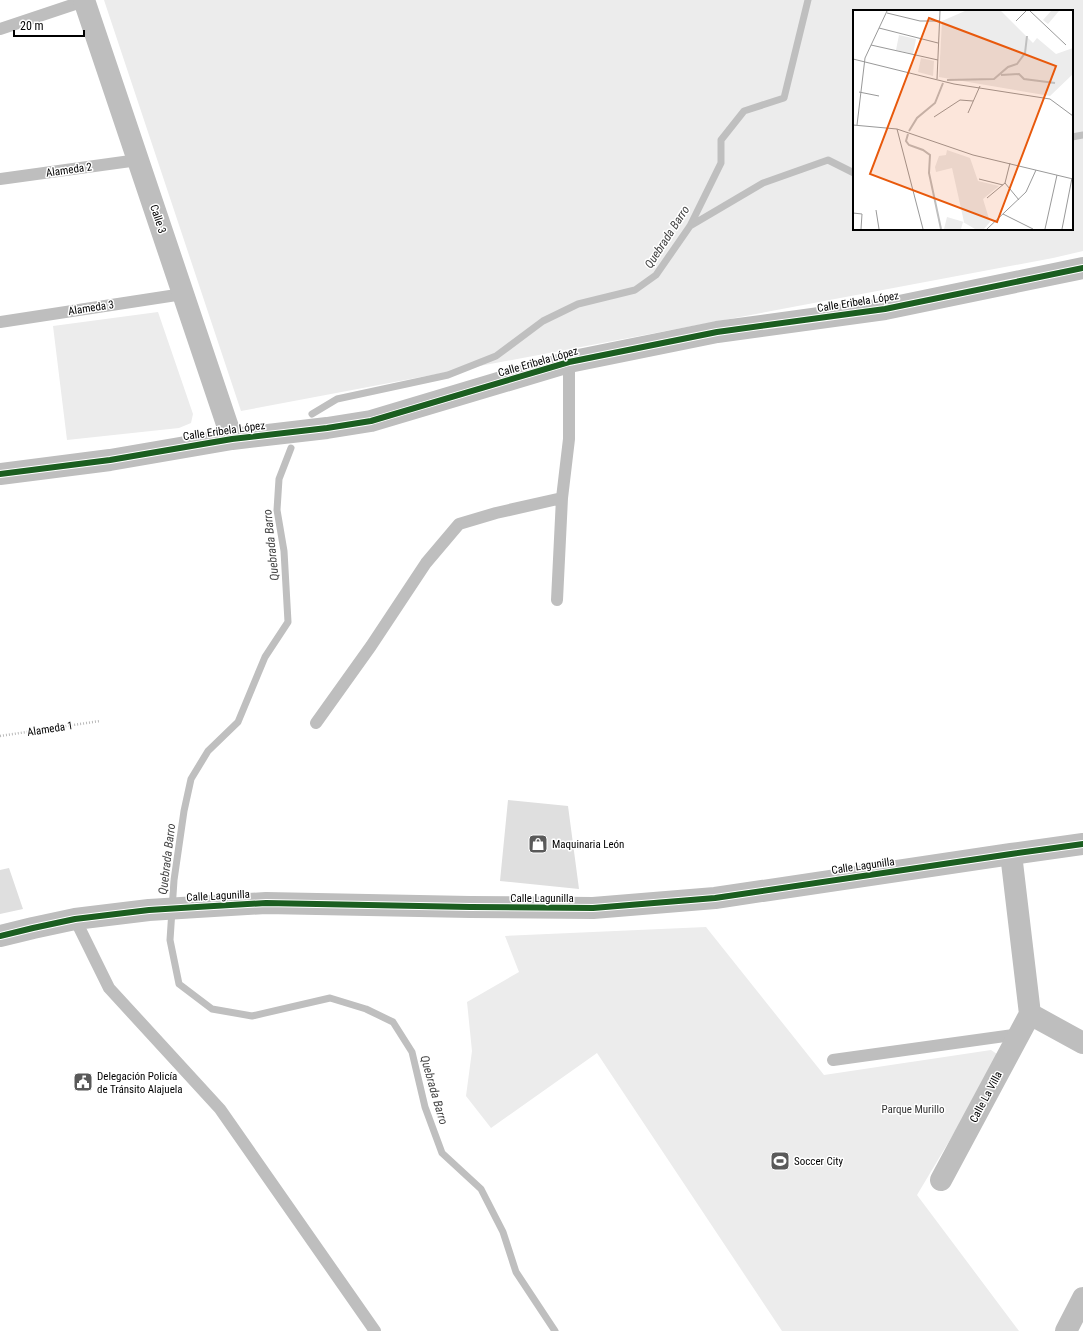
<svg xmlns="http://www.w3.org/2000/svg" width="1083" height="1331" font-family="'Roboto Condensed',sans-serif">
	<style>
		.green { fill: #ececec; fill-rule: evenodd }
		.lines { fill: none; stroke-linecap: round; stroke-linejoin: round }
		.stream { stroke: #bfbfbf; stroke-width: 7 }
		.building { fill: #dfdfdf }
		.path { stroke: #b9b9b9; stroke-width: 2.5; stroke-dasharray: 1 2; stroke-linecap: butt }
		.lane { stroke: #bebebe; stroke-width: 12 }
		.street { stroke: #bebebe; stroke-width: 22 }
		.cycleway-casing { stroke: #fff; stroke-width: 8 }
		.cycleway { stroke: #1b5e20; stroke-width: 6 }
		.labels { text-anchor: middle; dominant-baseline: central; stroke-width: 3; stroke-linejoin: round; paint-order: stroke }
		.street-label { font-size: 11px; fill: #000; stroke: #fff }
		.poi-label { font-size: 11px; fill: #000; stroke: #fff; text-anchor: start }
		.park-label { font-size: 11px; fill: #333; stroke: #fff }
		.water-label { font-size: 12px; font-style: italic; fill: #444; stroke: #fff }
		.inset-river { fill: none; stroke: #bfbfbf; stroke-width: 2 }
		.inset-road { fill: none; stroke: #999; stroke-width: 1 }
		.view { fill: #e8590c; fill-opacity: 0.15; stroke: #e8590c; stroke-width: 2 }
		.inset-edge { fill: none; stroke: #000; stroke-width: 2 }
	</style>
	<rect width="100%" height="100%" fill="#fff"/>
	<path class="green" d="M104,0h979v251l-30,7 -812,153zM854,11h218v218h-218z
		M158,312l35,102 -2,9 -12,5 -112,12 -14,-114z
		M706,927l118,148 167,-25 9,6 -83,139 102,136h-237l-185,-278 -106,75 -25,-32 6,-45 -5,-49 52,-30 -14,-36z"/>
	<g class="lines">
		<path class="stream" d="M1072,137l11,-2
			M690,226l73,-43 65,-23 26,13
			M312,414l25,-15 111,-24 48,-19 47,-35 35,-17 57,-14 21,-15 34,-49 31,-63v-23l23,-29 40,-13 24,-98
			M291,448l-12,31 -2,31 7,41 4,71 -23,35 -27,65 -30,29 -17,28 -7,32 -10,69 -4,60 9,44 33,25 40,7 78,-18 36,11 27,13 19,30 13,55 17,46 39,36 22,43 13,40 39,59"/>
	</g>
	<path class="building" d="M508,800l60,6 11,83 -79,-8z
		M9,868l14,41 -23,5v-44z"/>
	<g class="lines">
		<path class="path" d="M0,736l100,-15"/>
		<path class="lane" d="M0,29l84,-28
			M0,179l138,-19
			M0,322l183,-28
			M557,600l5,-102 7,-59v-77
			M316,723l55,-77 55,-83 33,-39 37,-11 66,-15
			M75,919l34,69 111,121 155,222
			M833,1060l187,-26"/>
		<path class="street" d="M84,0l148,439
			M0,474l110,-14 122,-21 95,-11 44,-7 198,-59 148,-30 168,-23 198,-41
			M0,936l33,-8 42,-9 74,-9 48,-3 69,-4 204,4 123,1 122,-10 296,-44 72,-10
			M1030,1014l53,29
			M941,1180l89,-166 -19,-160
			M1066,1331l17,-33"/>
		<g class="cycleway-casing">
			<path id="cycleway" d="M0,474l110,-14 122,-21 95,-11 44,-7 198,-59 148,-30 168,-23 198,-41
				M0,936l33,-8 42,-9 74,-9 48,-3 69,-4 204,4 123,1 122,-10 296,-44 72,-10"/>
		</g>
		<use href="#cycleway" class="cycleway"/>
	</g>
	<defs>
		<g id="shop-square" transform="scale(1)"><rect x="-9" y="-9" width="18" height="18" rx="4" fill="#595959" stroke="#fff"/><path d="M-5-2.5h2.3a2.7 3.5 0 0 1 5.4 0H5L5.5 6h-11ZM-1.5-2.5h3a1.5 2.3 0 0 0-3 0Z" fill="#fff"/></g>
		<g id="civic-square" transform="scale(1)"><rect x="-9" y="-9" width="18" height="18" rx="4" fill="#595959" stroke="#fff"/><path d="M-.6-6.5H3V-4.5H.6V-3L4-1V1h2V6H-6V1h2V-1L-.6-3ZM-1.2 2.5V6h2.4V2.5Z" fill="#fff"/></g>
		<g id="stadium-square" transform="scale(1)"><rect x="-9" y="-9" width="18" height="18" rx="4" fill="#595959" stroke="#fff"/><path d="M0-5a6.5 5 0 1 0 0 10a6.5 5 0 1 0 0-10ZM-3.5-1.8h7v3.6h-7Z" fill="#fff"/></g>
	</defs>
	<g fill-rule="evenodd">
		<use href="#shop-square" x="538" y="844"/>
		<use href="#civic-square" x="83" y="1082"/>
		<use href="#stadium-square" x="780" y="1161"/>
	</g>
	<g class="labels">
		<g class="street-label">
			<text transform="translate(69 170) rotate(-8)">Alameda 2</text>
			<text transform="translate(158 219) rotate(72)">Calle 3</text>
			<text transform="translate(858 302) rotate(-9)">Calle Eribela López</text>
			<text transform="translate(91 308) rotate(-9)">Alameda 3</text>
			<text transform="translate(538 362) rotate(-16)">Calle Eribela López</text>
			<text transform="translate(224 431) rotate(-8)">Calle Eribela López</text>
			<text transform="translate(50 729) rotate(-9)">Alameda 1</text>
			<text transform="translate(863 866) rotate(-8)">Calle Lagunilla</text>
			<text transform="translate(218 896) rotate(-3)">Calle Lagunilla</text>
			<text x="542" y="898">Calle Lagunilla</text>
			<text transform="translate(986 1097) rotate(-62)">Calle La Villa</text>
		</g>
		<g class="poi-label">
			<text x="552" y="844">Maquinaria León</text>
			<text x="97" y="1076">Delegación Policía<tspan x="97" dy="13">de Tránsito Alajuela</tspan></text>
			<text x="794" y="1161">Soccer City</text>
		</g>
		<g class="park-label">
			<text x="913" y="1109">Parque Murillo</text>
		</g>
		<g class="water-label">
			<text transform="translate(667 237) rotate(-57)">Quebrada Barro</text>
			<text transform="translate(271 545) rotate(-96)">Quebrada Barro</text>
			<text transform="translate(167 859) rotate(-83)">Quebrada Barro</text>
			<text transform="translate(434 1090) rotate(74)">Quebrada Barro</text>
		</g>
	</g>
	<g transform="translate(853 10)">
		<rect width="220" height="220" fill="#fff"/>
		<path d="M112,1h36l32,32 4,-5 19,16 17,-6v26l-23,22 -111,-19 3,-56zM198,1h8l-11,13 -5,-4zM46,25l17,4 -3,15 -17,-4zM68,48l13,3 -1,15 -15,-4zM94,140l23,8 8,23 21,5 -16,13 7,23 -6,7h-9l-12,-7 -2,7h-17l3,-12 17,5 -12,-54 -16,4 -1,-5 4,-11 7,-1z" fill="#ececec"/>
		<path class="inset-river" d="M148,65l18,-1 5,5 31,4M94,70l47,-1 14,-12 9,-3 8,-11 2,-17M56,121l8,-13 18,-15 8,-20M55,124l-2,7 3,4 14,5 7,5 -1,18 12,56"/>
		<path class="inset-road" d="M177,1l36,34M34,3l33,8h19M163,11l10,-10M26,18l59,15M18,35l67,15M0,49l101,25 96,15 23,17M84,69l3,-68M6,82l20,4M115,103l12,-27M81,107l26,-17 13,1M0,115l44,4 76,26 100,24M4,115l8,-67 22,-47M44,119l26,100M126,169l24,6M152,173l14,17M134,188l18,-15 5,-20M23,200l3,19M0,203l9,1 -1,15M150,204l30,15M134,219l39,-37 10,-22M192,219l12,-54M209,219l10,-51"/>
		<path class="view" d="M76,8l127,48 -59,156 -127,-48z"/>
		<rect width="220" height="220" class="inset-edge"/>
	</g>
	<path d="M14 30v6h70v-6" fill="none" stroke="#000000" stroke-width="2"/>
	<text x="20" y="30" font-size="12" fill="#000000" stroke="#ffffff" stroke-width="3" paint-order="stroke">20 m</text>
</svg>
